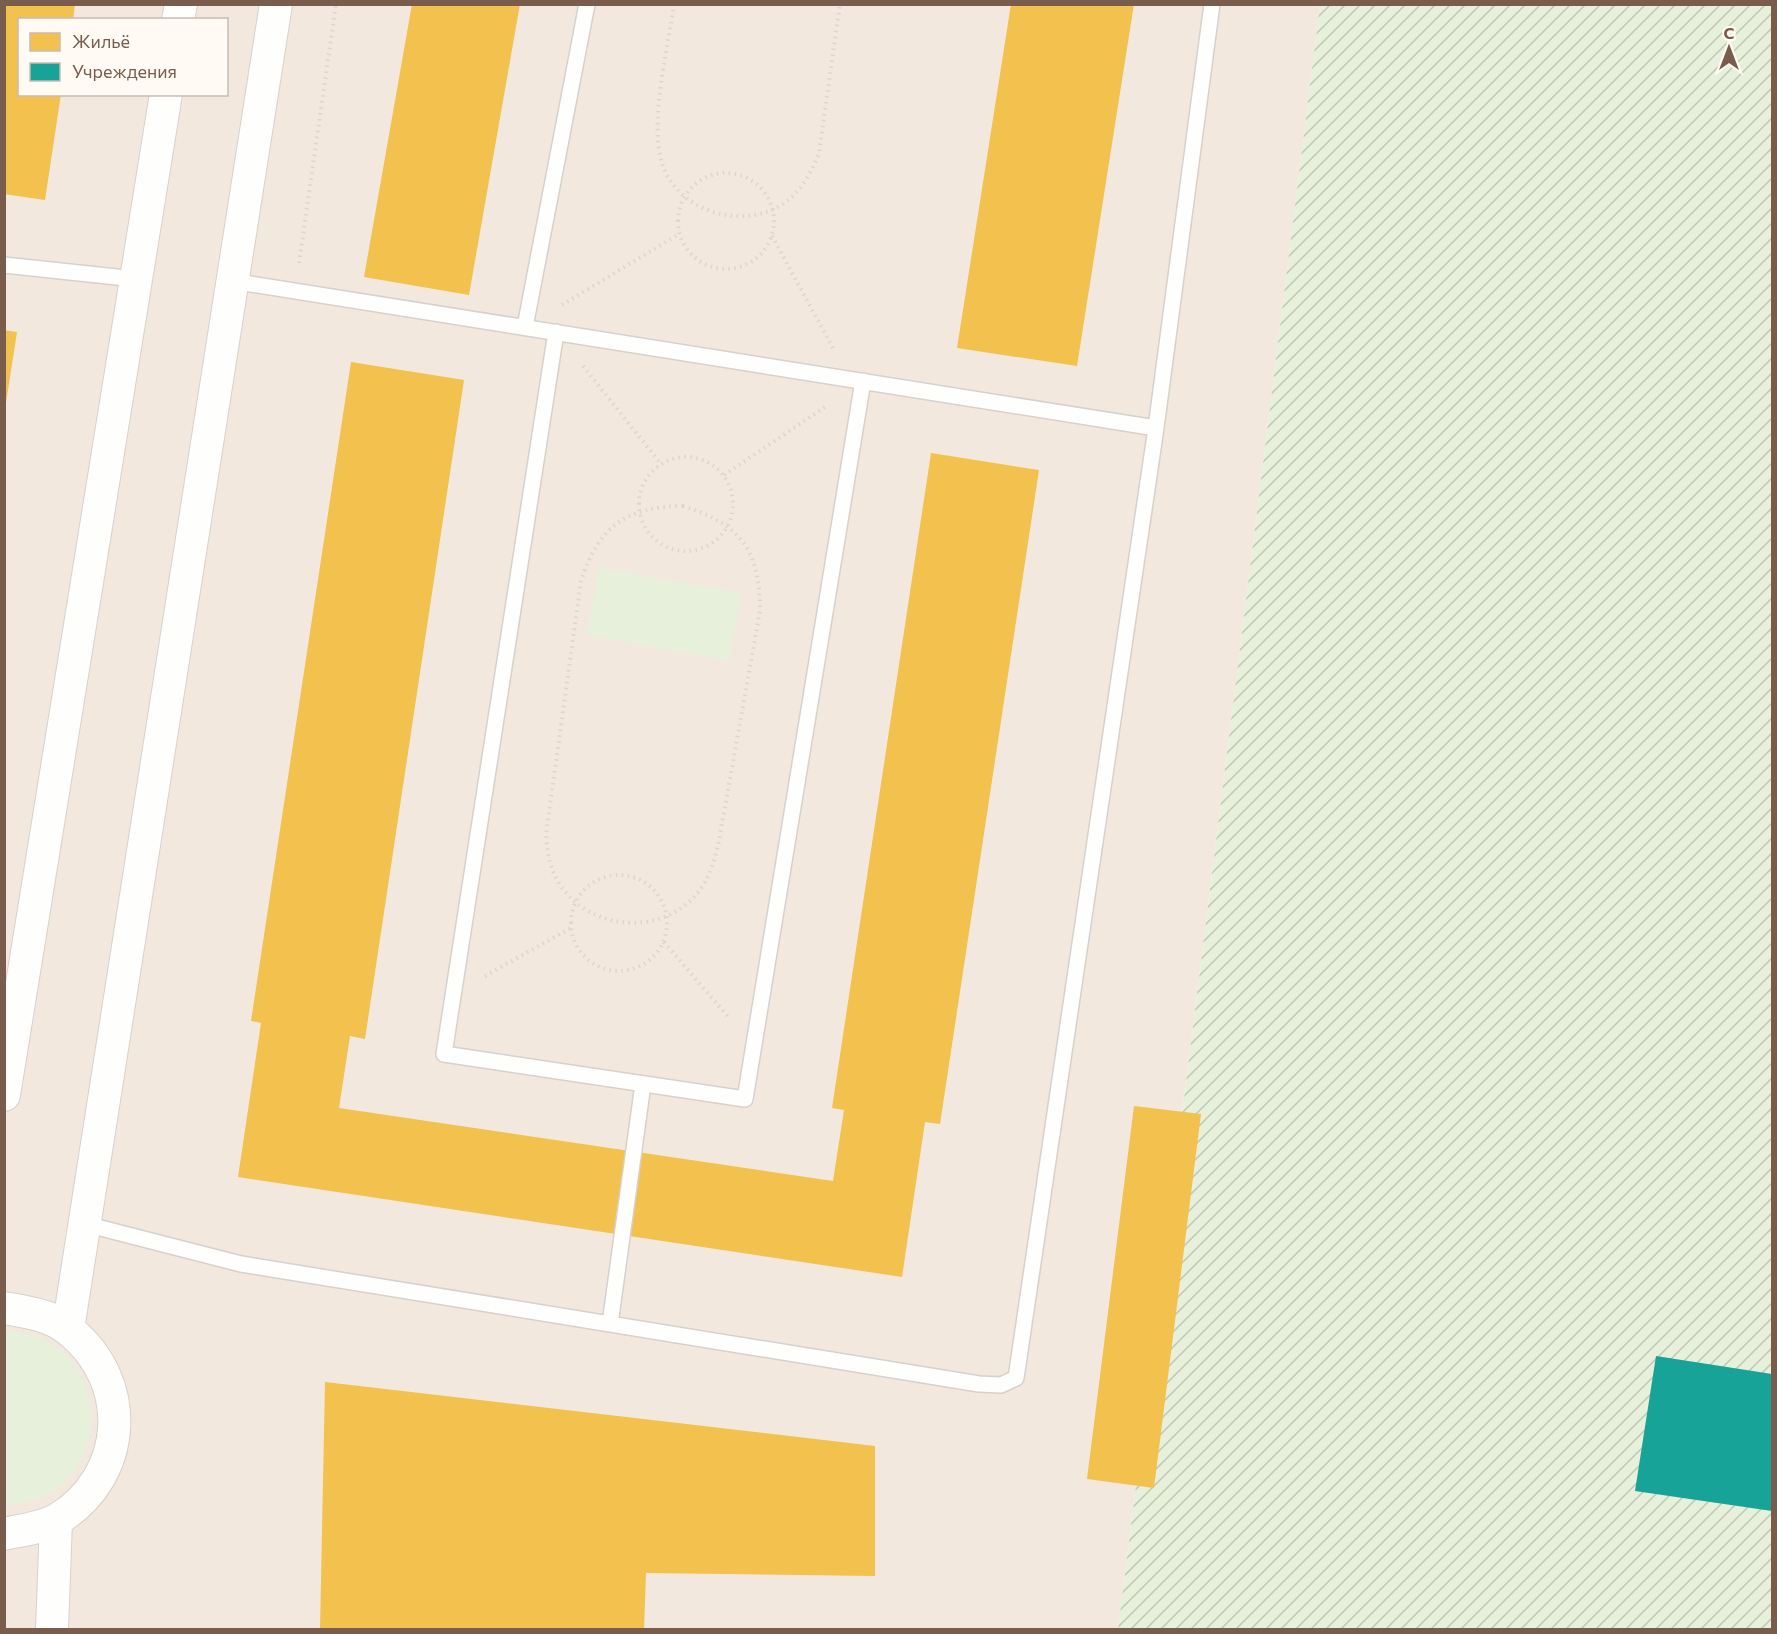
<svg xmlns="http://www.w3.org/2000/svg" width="1777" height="1634" font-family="Commissioner,sans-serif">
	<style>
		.residential { fill: #f2e8de; fill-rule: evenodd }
		.green { fill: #e7f0db }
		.garden { fill: url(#garden-furrows) }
		.homes { fill: #f2c14e }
		.public { fill: #17a398 }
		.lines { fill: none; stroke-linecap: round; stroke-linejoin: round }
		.service-casing { stroke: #d7d1cb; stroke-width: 18 }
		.minor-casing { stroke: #d7d1cb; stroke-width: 34 }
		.path { stroke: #dcd5d0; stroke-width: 4; stroke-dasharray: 1.5 4.5; stroke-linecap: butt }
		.service { stroke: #fefefd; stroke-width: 15 }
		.minor { stroke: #fefefd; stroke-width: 32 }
	</style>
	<defs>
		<pattern id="garden-furrows" width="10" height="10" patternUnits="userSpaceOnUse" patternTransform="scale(1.5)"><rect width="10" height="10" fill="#e7f0db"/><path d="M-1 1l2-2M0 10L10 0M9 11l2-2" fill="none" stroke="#c0c6b4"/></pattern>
	</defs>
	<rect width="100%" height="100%" fill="#f9f5f0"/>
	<path class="residential" d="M5,5h1315l-202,1624 -1113,1zM20,20h206v74h-206z"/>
	<path class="green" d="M599,568l142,25 -12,68 -142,-26z
		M5,1332c110,0 120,164 0,174z"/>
	<path class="garden" d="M1320,5h452v1624l-654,1z"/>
	<path class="homes" d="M4,4h71l-2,16h-53v74h41l-16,106 -41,-6z
		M412,4h108l-51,291 -105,-18z
		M1011,4h123l-57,362 -120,-18z
		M4,330l13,2 -11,71h-2z
		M351,362l113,18 -99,659 -15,-3 -11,72 494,73 11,-71 -12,-2 99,-655 108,17 -99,654 -15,-2 -23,155 -664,-100 23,-154 -10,-2z
		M1134,1106l67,8 -47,374 -67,-9z
		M325,1382l550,64v130l-229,-3 -2,57h-324z"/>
	<path class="public" d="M1656,1356l116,18v137l-137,-20z"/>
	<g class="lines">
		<g class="service-casing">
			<path id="service" d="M4,265l132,14
				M232,281l924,147 56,-424
				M525,327l62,-323
				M556,332l-112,722 301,45 118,-718
				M85,1224l156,40 738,120 22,1 15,-7 140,-950
				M610,1324l33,-240"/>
		</g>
		<g class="minor-casing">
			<path id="minor" d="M178,20l3,-16
				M4,1095l162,-1001
				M4,1308c23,4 47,7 65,22 65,52 59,146 -11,189 -14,9 -37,11 -54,15
				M68,1329l208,-1325
				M52,1630l4,-109"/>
		</g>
		<path class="path" d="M674,4c-6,45 -25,117 -12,159 15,48 79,68 121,41 19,-13 28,-31 36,-51l21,-149
			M678 221a48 48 0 1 1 96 0a48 48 0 1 1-96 0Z
			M772,236l61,112
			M299,263l37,-259
			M562,305l117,-71
			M583,366l78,98
			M639 504a47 47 0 1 1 94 0a47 47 0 1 1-94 0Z
			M724,475l104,-70
			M683,506c58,18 77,45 77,105l-42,235c-5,19 -10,36 -23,50 -36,40 -104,34 -134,-10 -11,-16 -14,-33 -15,-52l35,-253c18,-55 45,-74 102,-75z
			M571 923a48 48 0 1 1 96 0a48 48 0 1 1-96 0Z
			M664,942l66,77
			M485,976l86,-48"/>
		<use href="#service" class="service"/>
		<use href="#minor" class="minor"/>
	</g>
	<rect width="1777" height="1634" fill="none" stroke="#7a5c4d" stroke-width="12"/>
	<rect x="18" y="18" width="210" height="78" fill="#fffaf3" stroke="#cabbb1" stroke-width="1.5"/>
	<rect x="30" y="33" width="30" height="18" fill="#f2c14e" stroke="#cabbb1" stroke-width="1.5"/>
	<text x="72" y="48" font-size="18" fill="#7a5c4d">Жильё</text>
	<rect x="30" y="63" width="30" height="18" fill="#17a398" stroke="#cabbb1" stroke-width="1.5"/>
	<text x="72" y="78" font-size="18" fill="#7a5c4d">Учреждения</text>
	<g transform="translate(1729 48)" stroke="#fffaf3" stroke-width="4.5" paint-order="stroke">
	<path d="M0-4.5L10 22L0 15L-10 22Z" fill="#7a5c4d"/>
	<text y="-9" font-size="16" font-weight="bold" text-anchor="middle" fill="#7a5c4d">С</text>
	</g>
</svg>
